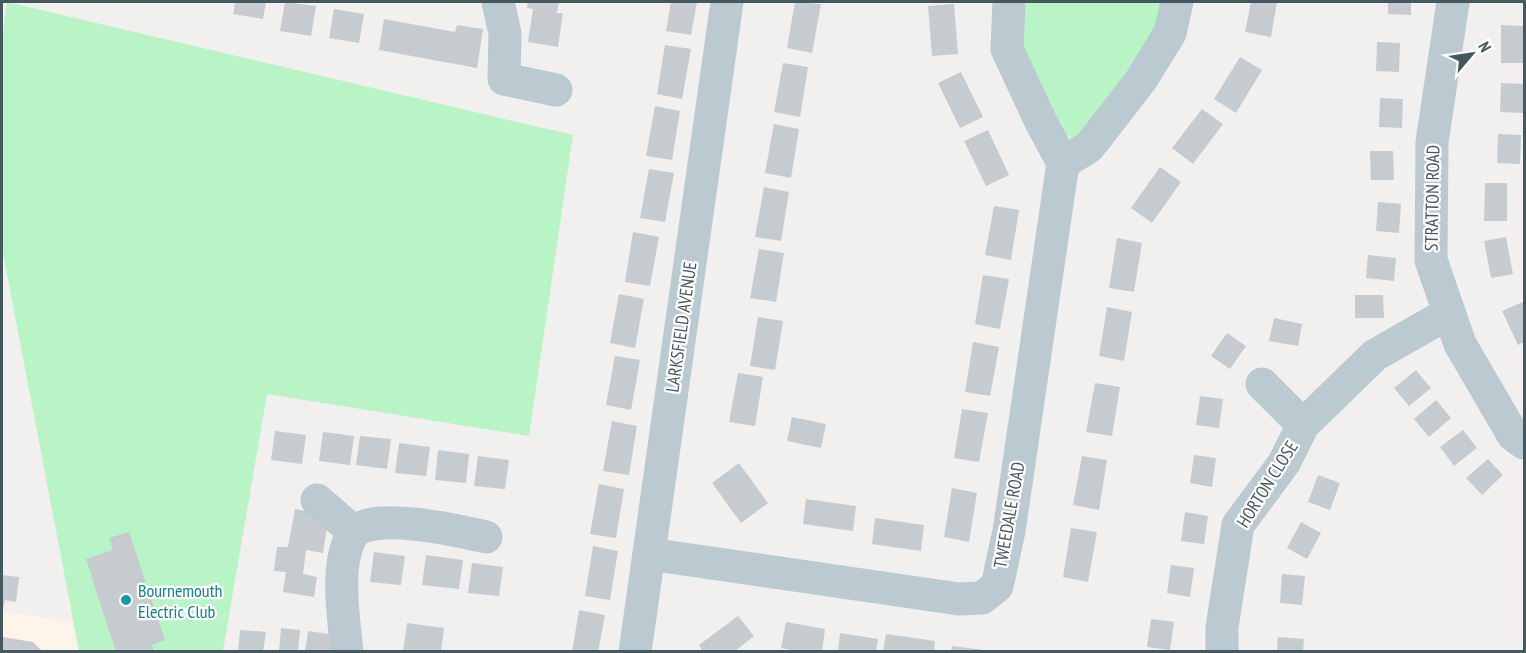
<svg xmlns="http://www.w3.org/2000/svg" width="1526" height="653" font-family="'PT Sans Narrow',sans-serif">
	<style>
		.commercial { fill: #fef4e7 }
		.green { fill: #b9f4c7 }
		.building { fill: #c6cbd0 }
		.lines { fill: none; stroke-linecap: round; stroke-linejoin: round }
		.minor { stroke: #bbcad0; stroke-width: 33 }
		.culture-dot { fill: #0f9aa8; stroke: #fff; stroke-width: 2 }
		.labels { text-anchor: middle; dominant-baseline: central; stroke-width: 4.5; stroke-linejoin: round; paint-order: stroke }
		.street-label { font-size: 18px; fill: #45575f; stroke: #fff }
		.culture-label { font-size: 18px; fill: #0d838f; stroke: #fff; text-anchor: start }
	</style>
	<rect width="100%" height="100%" fill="#f2efef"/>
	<path class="commercial" d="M2,611l71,11 5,29h-76z"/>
	<path class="green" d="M7,2l566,133 -44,301 -262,-42 -44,257h-144l-77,-403v-211z
		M1026,2h143l-4,30 -89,110 -12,-8 -42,-91z"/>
	<path class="building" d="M235,2h31l-3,17 -30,-5z
		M285,2l31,4 -5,30 -31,-5z
		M528,2h31l-2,11h6l-5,34 -30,-5 5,-33 -6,-1z
		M671,2h26l-6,33 -25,-4z
		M795,2l26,2 -9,49 -25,-5z
		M1251,2h26l-6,35 -26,-5z
		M1388,2h23v13l-23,-1z
		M954,4l4,50 -26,2 -4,-50z
		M334,9l30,5 -5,29 -30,-5z
		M384,19l71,13 2,-7 26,4 -6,39 -98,-18z
		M1501,25l22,1v37h-22z
		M1377,42l23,1 -1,29 -23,-1z
		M665,45l26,4 -9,50 -25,-5z
		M1240,57l22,13 -26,43 -22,-14z
		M783,63l25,4 -8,50 -26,-5z
		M961,72l22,45 -23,11 -22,-45z
		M1501,83l23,1 -1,29 -23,-1z
		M1380,98l23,1 -1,29 -23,-1z
		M655,106l25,5 -8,49 -26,-4z
		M1202,109l21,15 -30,40 -21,-16z
		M774,124l25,5 -8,49 -26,-5z
		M988,130l21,45 -23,11 -22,-45z
		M1498,134l23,1 -1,29 -23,-1z
		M1370,151h23l1,29h-23z
		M1160,167l21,15 -29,41 -21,-15z
		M649,169l25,4 -9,49 -25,-4z
		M1485,183h22v38h-23z
		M764,187l25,5 -8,49 -26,-4z
		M1378,202l23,2 -2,29 -23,-2z
		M994,206l25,4 -8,50 -26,-5z
		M633,232l26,5 -9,49 -25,-4z
		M1506,237l7,37 -22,4 -7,-37z
		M1117,238l25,5 -8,49 -25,-4z
		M759,249l25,4 -8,49 -26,-4z
		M1368,255l28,3 -2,23 -28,-3z
		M983,275l26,4 -9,50 -25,-5z
		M619,294l25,5 -9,49 -25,-5z
		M1355,295h28l1,23h-29z
		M1523,302l1,4v36l-6,3 -16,-34z
		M1107,307l25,5 -8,49 -25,-5z
		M758,317l25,4 -8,49 -25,-4z
		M1274,318l28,6 -4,22 -29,-5z
		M1227,333l19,13 -16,23 -19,-13z
		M973,342l26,5 -9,49 -25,-4z
		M615,356l25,4 -9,50 -25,-5z
		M1416,370l15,18 -22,18 -15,-18z
		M738,373l25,4 -8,49 -26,-4z
		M1095,383l25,4 -8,49 -26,-4z
		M1200,396l23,3 -4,29 -23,-3z
		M1436,400l15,18 -22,19 -15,-18z
		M962,409l26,4 -9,49 -25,-4z
		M792,417l34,7 -5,24 -34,-7z
		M612,421l25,5 -8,49 -26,-4z
		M1463,430l14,18 -23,18 -14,-19z
		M275,431l31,4 -4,29 -31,-4z
		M323,432l31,4 -4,29 -31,-4z
		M360,436l31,3 -4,30 -31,-4z
		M399,443l31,4 -4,29 -31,-3z
		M438,450l31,4 -3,29 -31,-3z
		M1194,455l22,3 -4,29 -22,-4z
		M478,456l31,4 -4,29 -31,-3z
		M1082,456l25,4 -8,50 -26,-5z
		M1488,459l15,16 -21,20 -16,-17z
		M739,463l29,40 -27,20 -29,-40z
		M1318,475l22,8 -10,27 -22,-8z
		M599,484l25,5 -8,49 -26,-4z
		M952,488l25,5 -8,49 -25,-5z
		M806,499l50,7 -3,25 -50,-7z
		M295,509l34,6 -6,38 -17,-3 -3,24 14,3 -3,20 -31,-5 3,-20 -12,-1 3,-24h11z
		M1185,512l23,4 -4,28 -23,-3z
		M875,518l49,7 -3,26 -49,-7z
		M1301,522l20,11 -14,26 -20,-11z
		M1071,528l26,4 -9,50 -25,-5z
		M129,532l36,108 -13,5 2,7h-38l-30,-93 27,-9 -4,-12z
		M593,546l25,5 -8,49 -25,-4z
		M374,552l31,4 -4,29 -31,-3z
		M426,555l37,5 -4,29 -37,-4z
		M472,563l31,4 -4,29 -31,-3z
		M1171,565l23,3 -4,29 -23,-4z
		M1282,574l23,2 -3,29 -22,-2z
		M2,575l17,2 -3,25 -11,-2 -2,9h-1z
		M579,610l26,5 -7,37h-26z
		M738,616l16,20 -20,16h-31l-4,-7z
		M1151,619l23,3 -4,28 -23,-3z
		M786,622l39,7 -3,23h-22l-19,-4z
		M407,623l37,5 -3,24h-38z
		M281,628l19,2 -2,22h-19z
		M240,630l26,2 -3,20h-25z
		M308,631l35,5 -2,16h-36z
		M840,633l38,6 -2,13h-38z
		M886,634l49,7 -1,11h-51z
		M2,637l31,5 10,10h-41z
		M1278,637l26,2 -1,13h-26z
		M952,646l31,4v2h-32z"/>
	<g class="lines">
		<path class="minor" d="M498,2l7,31 -1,46 52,11
			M1453,2l-21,140 -1,118 29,84 53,91 11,8
			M1063,163l26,-16 52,-67 29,-47 7,-31
			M1262,384l41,41
			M317,500l37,32
			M649,554l310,45 23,-1 15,-12 12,-55 54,-368 -22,-41 -34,-73 2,-47
			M347,652c-3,-32 -13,-90 6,-118 16,-24 107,-3 133,3
			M635,652l92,-650
			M1222,652v-25l16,-102 46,-62 19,-38 72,-70 74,-42"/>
	</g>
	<circle class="culture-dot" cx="126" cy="600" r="6"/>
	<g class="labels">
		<g class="street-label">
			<text transform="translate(1432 198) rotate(-89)">STRATTON ROAD</text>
			<text transform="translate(681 327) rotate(-82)">LARKSFIELD AVENUE</text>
			<text transform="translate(1267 484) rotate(-58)">HORTON CLOSE</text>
			<text transform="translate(1009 515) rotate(-80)">TWEEDALE ROAD</text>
		</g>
		<g class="culture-label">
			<text x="138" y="590">Bournemouth<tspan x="138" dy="21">Electric Club</tspan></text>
		</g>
	</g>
	<rect width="1526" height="653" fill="none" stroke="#45575f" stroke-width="6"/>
	<g transform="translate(1472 54) rotate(61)" stroke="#ffffff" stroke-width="4.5" paint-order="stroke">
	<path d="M0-4.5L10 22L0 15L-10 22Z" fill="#45575f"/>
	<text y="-9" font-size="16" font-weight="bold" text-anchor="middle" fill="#45575f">N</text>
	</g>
</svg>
